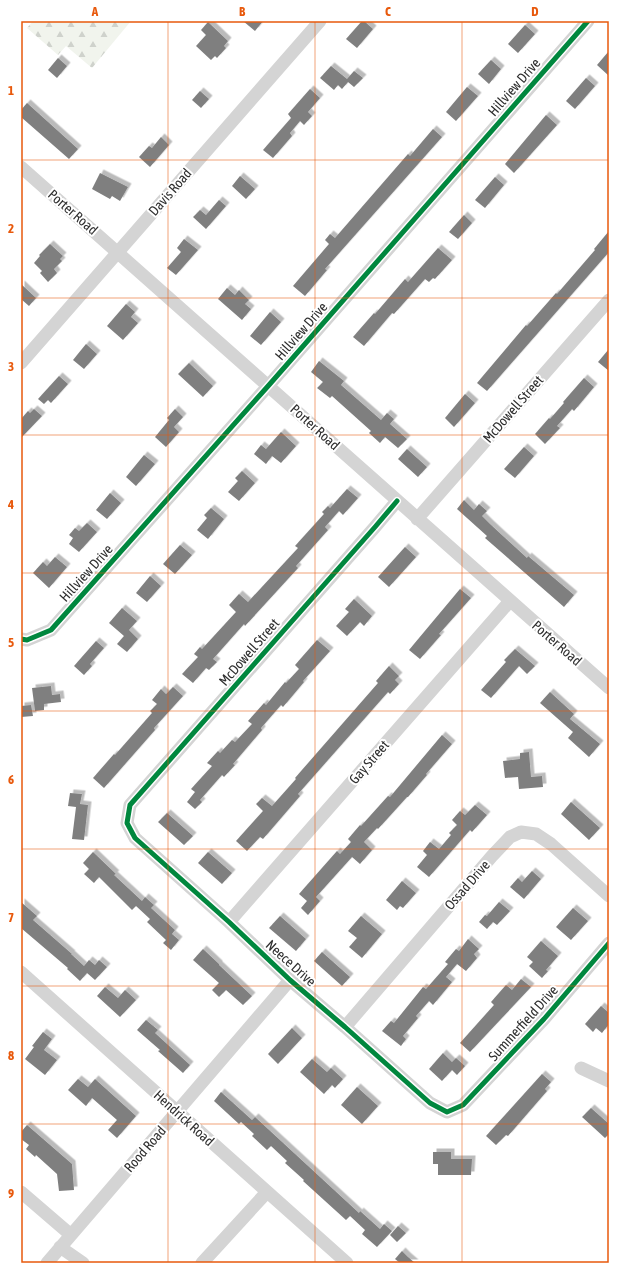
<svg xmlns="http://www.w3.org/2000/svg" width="630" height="1284" font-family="'Asap Condensed',sans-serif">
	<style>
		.forest { fill: url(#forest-firs) }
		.building { fill: #7f7f7f; filter: url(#shadow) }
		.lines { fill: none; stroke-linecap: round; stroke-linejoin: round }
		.minor { stroke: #d4d4d4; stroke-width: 13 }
		.cycleway-casing { stroke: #fff; stroke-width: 8 }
		.cycleway { stroke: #00873e; stroke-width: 5 }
		.grid { fill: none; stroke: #e8590c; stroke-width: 1; stroke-opacity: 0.55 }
		.labels { text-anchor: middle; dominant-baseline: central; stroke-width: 4; stroke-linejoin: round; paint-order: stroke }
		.street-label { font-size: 14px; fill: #2f2f2f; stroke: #fff }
		.neatline { fill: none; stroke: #e8590c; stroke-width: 1.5 }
		.grid-label { font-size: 13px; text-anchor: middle; font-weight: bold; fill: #e8590c }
	</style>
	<defs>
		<pattern id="forest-firs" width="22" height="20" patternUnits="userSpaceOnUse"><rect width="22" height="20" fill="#f1f4ed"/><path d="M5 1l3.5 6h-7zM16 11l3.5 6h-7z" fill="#cfd2cc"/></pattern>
		<filter id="shadow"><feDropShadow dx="3.5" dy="-3.5" stdDeviation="0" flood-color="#0004"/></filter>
	</defs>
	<rect width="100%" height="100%" fill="#fff"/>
	<path class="forest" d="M33,21h98l-39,47 -26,-22 -8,9 -31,-27z"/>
	<path class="building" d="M243,21h20l-8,10z
		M362,21h2l9,8 -16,19 -11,-9z
		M208,22l20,19 -4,5 2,2 -9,10 -2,-2 -4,4 -15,-14 10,-11 -5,-5z
		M525,25l10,9 -17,19 -10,-9z
		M609,51v25l-12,-11z
		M58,58l9,8 -10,12 -9,-8z
		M491,60l10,9 -12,15 -11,-10z
		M331,66l16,13 7,-8 9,7 -9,9 -6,-5 -6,7 -4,-4 -4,5 -14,-12z
		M586,78l9,8 -20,23 -9,-8z
		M467,87l11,9 -22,25 -10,-9z
		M310,89l10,9 -12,14 4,4 -8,9 -4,-4 -10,12 2,3 -19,22 -10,-8 28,-32 -3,-4z
		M200,91l9,8 -8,9 -9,-8z
		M27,103l51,46 -9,10 -48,-42v-7z
		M546,115l11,10 -43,48 -9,-9z
		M433,129l9,8 -117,132 2,1 -22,26 -12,-10 36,-42 -4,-4 5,-6 5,4 73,-84 2,2z
		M161,137l8,8 -19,22 -11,-10 10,-11 3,2z
		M100,173l28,14 -8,14 -8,-5 -2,3 -18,-10z
		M240,176l15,13 -9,10 -14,-13z
		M495,177l9,8 -19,23 -10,-8z
		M219,200l7,6 -20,23 -13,-12 7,-7 6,5z
		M464,215l8,8 -14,16 -9,-7z
		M609,231v21l-122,139 -10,-8 49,-58 1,1 29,-33 1,1 38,-44 -1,-1z
		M184,239l14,11 -22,25 -9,-7 14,-16 -4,-4z
		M50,244l13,12 -3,3 2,2 -8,8 3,4 -9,9 -8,-9 2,-2 -8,-8 6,-7 -1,-1z
		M438,248l14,12 -17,19 -2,-1 -4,4 -4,-3 -31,35 -2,-1 -28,33 -11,-9 21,-24 1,1 30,-35 3,3z
		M21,284l15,14 -7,8 -8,-7z
		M227,288l8,7 4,-5 10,10 -4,4 6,5 -9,11 -24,-21z
		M126,304l9,8 -4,5 7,6 -15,17 -16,-14z
		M270,312l11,10 -20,23 -11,-9z
		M86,344l11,10 -13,15 -11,-9z
		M609,349v22l-11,-9z
		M319,361l25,20 -3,4 40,35 6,-7 7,6 -4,5 17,15 -9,9 -13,-11 -5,6 -11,-10 2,-2 -39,-35 -2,2 -13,-10 6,-6 -12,-10z
		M189,363l24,23 -10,11 -25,-23z
		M59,376l9,8 -17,19 -3,-3 -4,4 -6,-5z
		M584,378l10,9 -20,24 -2,-2 -15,17 3,2 -15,16 -10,-10 14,-16 1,1 14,-16 -1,-1z
		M465,394l10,9 -21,24 -9,-9z
		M34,409l8,7 -21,22v-19l7,-8 2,2z
		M175,409l8,8 -9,10 5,5 -13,15 -11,-10 14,-17 -2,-2z
		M281,432l15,14 -15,17 -9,-7 -6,8 -12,-10 7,-9 5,4z
		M524,447l10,9 -19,22 -11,-9z
		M407,449l20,18 -9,10 -20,-18z
		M144,455l11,9 -19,22 -10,-9z
		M242,471l13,12 -16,18 -11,-9 10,-11 -3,-3z
		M347,489l11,9 -15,17 -4,-4 -14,16 3,3 -32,36 2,2 -53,58 -1,-2 -31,35 4,3 -8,8 -3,-2 -13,15 -11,-9 16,-17 -4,-3 6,-7 2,2 34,-37 -7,-7 10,-11 9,8 50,-54 -3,-2 29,-32 -2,-2 6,-6 2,2z
		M110,493l11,10 -14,16 -11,-9z
		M464,500l10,10 5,-6 8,7 -5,5 8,8 37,34 1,-2 46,39 -10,12 -79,-69 2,-2 -30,-27z
		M211,508l13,11 -16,20 -11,-9 10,-12 -3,-3z
		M87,523l10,9 -18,20 -10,-8 4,-6 -4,-3 6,-7 4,3z
		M180,545l12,10 -17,19 -12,-10z
		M405,547l11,10 -27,30 -11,-10z
		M55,557l12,10 -18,21 -16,-15 10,-11 4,4z
		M150,576l11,10 -14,16 -11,-9z
		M460,589l11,9 -32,36 2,1 -21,24 -11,-9z
		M354,599l18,17 -8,10 -4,-4 -13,14 -11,-10 13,-14 -4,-3z
		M122,608l15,13 -8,9 9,9 -11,13 -10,-8 7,-8 -15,-13z
		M317,640l13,11 -27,30 1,1 -21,25 -2,-2 -20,23 1,2 -29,34 2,1 -11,12 -2,-2 -22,25 2,2 -7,7 -8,-7 8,-10 -4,-3 21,-23 -5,-3 11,-12 2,2 12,-13 3,2 17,-18 -4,-3 16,-18 2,2 19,-23 1,1 13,-14 -4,-4z
		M96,641l8,7 -14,16 2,2 -8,9 -10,-9z
		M515,649l20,17 -8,8 -8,-8 -28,32 -10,-8 25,-28 -2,-2z
		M389,666l10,10 -4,4 4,4 -9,10 -2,-2 -90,102 2,2 -37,43 -3,-2 -13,14 -11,-10 27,-30 -7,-7 6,-6 10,8 24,-27 -1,-1 83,-95 -2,-2z
		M51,686l1,9 8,-1 1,8 -17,2v6l-9,1 -3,-23z
		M173,687l10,9 -29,32 1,2 -51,58 -11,-10 21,-24 1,1 37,-42 -2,-2 7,-7 -5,-4 9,-11 5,5z
		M550,692l24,22 -4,5 30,25 -11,13 -21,-19 5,-6 -33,-29z
		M31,705l2,11 -12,1v-11z
		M442,735l10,9 -26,30 1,1 -19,22h-1l-29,32 -1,-1 -13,14 8,8 -12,14 -8,-7 -36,40 4,4 -12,14 -7,-7 6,-7 -8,-7 38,-43 3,3 11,-12 -3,-3 12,-14 1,1 27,-30 2,1z
		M529,752l2,25 11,-1 1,11 -24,2 -1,-12 -13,1 -2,-17 17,-2v-6z
		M70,793l12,1 -2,10 8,1 -4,35 -12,-1 4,-32 -8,-1z
		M571,802l29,26 -11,12 -28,-26z
		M475,805l12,10 -15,17 -2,-2 -41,47 -12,-10 10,-12 -4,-4 7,-9 9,7 12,-14 -2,-2 8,-8 -5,-5 8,-9 5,4z
		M167,813l26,23 -9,9 -26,-23z
		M93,852l23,22 -2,1 28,26 3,-4 9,8 -3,3 24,22 -3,4 7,6 -8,10 -8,-7 3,-3 -19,-18 3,-3 -14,-13 -4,4 -33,-33 -5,6 -10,-9 5,-5 -6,-6z
		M208,852l24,21 -10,11 -24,-21z
		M532,871l9,8 -17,20 -14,-12 8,-9 4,4z
		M402,881l14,12 -13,15 -3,-2 -3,4 -11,-10z
		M21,902l16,14 -4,4 39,34h-1l13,12 5,-6 6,5 4,-5 8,7 -12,13 -8,-7 -7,8 -13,-12 1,-1 -47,-40z
		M499,902l11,9 -13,14 -4,-3 -6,7 -8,-7 6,-7 2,1z
		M573,908l15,13 -17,19 -15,-13z
		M280,916l26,23 -10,12 -27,-23z
		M361,916l21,18 -20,24 -13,-11 8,-9 -9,-7z
		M468,939l11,10 -5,5 3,4 -11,13 -9,-7 -11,13 6,5 -19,23 -4,-4 -13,15 2,2 -15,18 3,3 -5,7 -19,-15 9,-10 3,2 29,-36 3,2 22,-25 -3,-2 11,-13 3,2z
		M541,941l17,15 -12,14 2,1 -6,7 -13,-12 4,-4 -6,-5z
		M203,949l16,15v1l33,31 -9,9 -17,-15 -7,7 -7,-7 7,-7 -26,-23z
		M322,952l28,25 -8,9 -28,-25z
		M521,979l10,8 -61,65 -10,-9 34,-38 -3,-3 15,-17 6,5z
		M105,987l13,11 7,-8 11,10 -16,17 -23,-21z
		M601,1006l8,7v11l-7,9 -6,-5 -3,4 -8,-8z
		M146,1020l12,10 -3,3 35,32 -7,8 -25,-22 2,-1 -23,-20z
		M292,1028l10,10 -24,26 -10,-10z
		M43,1032l9,7 -8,11 13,10 -12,15 -20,-16 9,-12 -2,-1z
		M443,1053l9,9 4,-4 9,8 -8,9 -5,-5 -10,11 -13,-12z
		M312,1059l15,13 4,-4 12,11 -8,9 -3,-3 -8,9 -24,-22z
		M542,1074l9,8 -6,7 2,2 -39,45 -2,-1 -10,10 -10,-9z
		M78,1079l10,8 7,-8 41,37 -19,22 -9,-8 9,-10 -25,-22 -6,8 -18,-16z
		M357,1087l21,19 -16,18 -21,-19z
		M221,1092l31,28 3,-3 104,96 1,-2 20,18 4,-5 8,7 -15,16 -15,-13 3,-4 -15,-14 -4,4 -43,-39 1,-1 -19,-17 2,-2 -16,-15 -4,4 -15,-14 2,-2 -13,-12 -2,2 -25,-23z
		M591,1108l18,16v10l-4,4 -23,-21z
		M27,1125l45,39 2,26 -15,1 -2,-17 -21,-19 -1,2 -9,-8 3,-4 -8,-6v-7z
		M433,1152h18v7h21l-1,16h-33v-11h-5z
		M398,1226l8,7 -9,9 -7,-7z
		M402,1251l6,6 7,6h-15l-5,-4z"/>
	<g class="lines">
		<path class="minor" d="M21,167c196,173 392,348 588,521
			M21,363l299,-342
			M397,501l-22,26 -245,278 -3,18 8,15 94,84 61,58 55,47 85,76 17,9 16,-7 81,-86 65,-76
			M417,519l192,-219
			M21,639l6,1 24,-10 218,-245 319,-364
			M229,922l281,-321
			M21,972l326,291
			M345,1027l147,-171 18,-19 11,-5 15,2 15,10 58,52
			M581,1068l28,13
			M21,1192l50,43
			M60,1247l23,16
			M47,1263l243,-283
			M202,1263l65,-71"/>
		<g class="cycleway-casing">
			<path id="cycleway" d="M397,501l-22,26 -245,278 -3,18 8,15 94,84 61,58 55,47 85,76 17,9 16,-7 81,-86 65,-76
				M21,639l6,1 24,-10 218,-245 319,-364"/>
		</g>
		<use href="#cycleway" class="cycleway"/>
	</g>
	<path class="grid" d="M168,21v1242M315,21v1242M462,21v1242M21,160h588M21,298h588M21,435h588M21,573h588M21,711h588M21,849h588M21,986h588M21,1124h588"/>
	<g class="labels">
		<g class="street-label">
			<text transform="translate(514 87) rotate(-49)">Hillview Drive</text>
			<text transform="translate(170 192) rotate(-49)">Davis Road</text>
			<text transform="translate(73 212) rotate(41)">Porter Road</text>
			<text transform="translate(301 331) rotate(-49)">Hillview Drive</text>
			<text transform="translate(513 409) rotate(-49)">McDowell Street</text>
			<text transform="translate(315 427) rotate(42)">Porter Road</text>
			<text transform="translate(86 573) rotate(-48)">Hillview Drive</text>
			<text transform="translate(557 643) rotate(41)">Porter Road</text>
			<text transform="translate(249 652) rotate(-49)">McDowell Street</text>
			<text transform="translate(369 762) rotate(-49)">Gay Street</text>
			<text transform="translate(467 885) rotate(-49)">Ossad Drive</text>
			<text transform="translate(291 963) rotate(42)">Neece Drive</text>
			<text transform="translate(523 1023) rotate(-48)">Summerfield Drive</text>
			<text transform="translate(184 1118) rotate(42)">Hendrick Road</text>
			<text transform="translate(145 1149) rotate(-49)">Rood Road</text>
		</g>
	</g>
	<rect width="630" height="1284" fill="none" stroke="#ffffff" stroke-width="44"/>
	<rect x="22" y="22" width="586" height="1240" class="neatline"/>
	<g class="grid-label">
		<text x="95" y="16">A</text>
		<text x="242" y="16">B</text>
		<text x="388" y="16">C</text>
		<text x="535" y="16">D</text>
		<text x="11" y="95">1</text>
		<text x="11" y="233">2</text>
		<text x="11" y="371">3</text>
		<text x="11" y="509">4</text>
		<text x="11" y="647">5</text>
		<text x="11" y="784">6</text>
		<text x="11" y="922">7</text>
		<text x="11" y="1060">8</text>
		<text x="11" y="1198">9</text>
	</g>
</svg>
